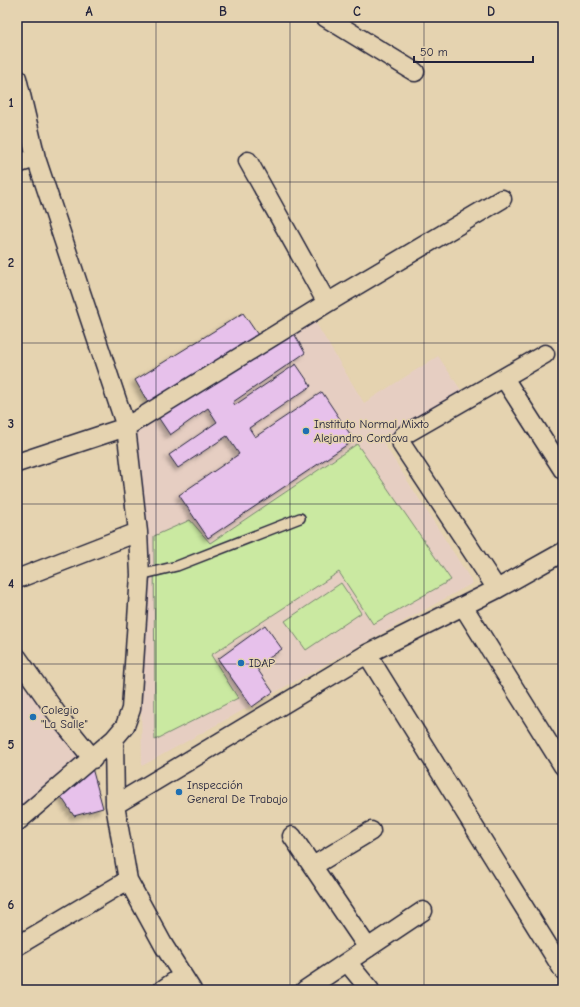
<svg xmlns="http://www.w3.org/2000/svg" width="580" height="1007" font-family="'Comic Neue',sans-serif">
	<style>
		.built { fill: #e6cec2 }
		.green { fill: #cae9a1; stroke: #76866e }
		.building { fill: #e7c1eb; stroke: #22223b; filter: url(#shadow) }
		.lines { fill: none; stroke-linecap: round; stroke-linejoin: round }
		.lane-casing { stroke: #22223b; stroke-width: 12 }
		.street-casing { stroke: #22223b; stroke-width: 21 }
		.lane { stroke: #e5d3b0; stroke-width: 9 }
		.street { stroke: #e5d3b0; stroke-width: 18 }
		.grid { fill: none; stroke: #22223b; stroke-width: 1; stroke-opacity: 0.55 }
		.poi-dot { fill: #1f6fb2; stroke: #e5d3b0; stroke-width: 1.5 }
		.labels { text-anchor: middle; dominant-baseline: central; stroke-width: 3; stroke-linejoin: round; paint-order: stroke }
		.poi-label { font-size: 12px; fill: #22223b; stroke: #e5d3b0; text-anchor: start }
		.neatline { fill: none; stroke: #22223b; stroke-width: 1.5 }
		.grid-label { font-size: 13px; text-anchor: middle; font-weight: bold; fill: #22223b }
	</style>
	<defs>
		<filter id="shadow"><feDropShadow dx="-3.5" dy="3.5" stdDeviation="2" flood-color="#0004"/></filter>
	</defs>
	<rect width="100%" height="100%" fill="#e5d3b0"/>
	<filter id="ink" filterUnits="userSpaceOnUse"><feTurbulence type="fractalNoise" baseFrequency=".025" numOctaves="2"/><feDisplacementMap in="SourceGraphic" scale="8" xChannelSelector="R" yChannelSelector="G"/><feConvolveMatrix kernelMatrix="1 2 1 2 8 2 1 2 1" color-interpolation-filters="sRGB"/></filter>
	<g filter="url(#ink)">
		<path class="built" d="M314,320l50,83 74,-47 25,37 -79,51 89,139 -331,183 -5,-336z
			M17,678l66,79 -66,55z"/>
		<path class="green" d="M17,122l8,26 -8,3z
			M357,444l94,136 -78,44 -34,-52 -128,83 27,43 -83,42 -1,-204 36,-16 20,23z
			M341,583l20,30 -55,37 -21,-29z"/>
		<path class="building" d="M243,313l17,25 -110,68 -15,-26z
			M291,328l14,25 -72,49 2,3 61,-41 15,22 -62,42 6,9 67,-45 32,48 -146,98 -29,-43 60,-41 -12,-18 -49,32 -9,-13 48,-33 -9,-14 -38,27 -12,-18z
			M265,625l17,24 -26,18 17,25 -21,15 -34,-48z
			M92,768l11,40 -29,8 -14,-21z"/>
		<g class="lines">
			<g class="lane-casing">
				<path id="lane" d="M140,575l37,-9 123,-48"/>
			</g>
			<g class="street-casing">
				<path id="street" d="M325,17l90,55
					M17,78l19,80 90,269 12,105 2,43 -9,134 -6,17 -11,13 -97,83
					M248,161l79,142
					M17,164l19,-6
					M504,378l59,92
					M17,463l109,-36 201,-124 175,-104
					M17,579l121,-47
					M497,589l-95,-144 -1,-6 3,-4 141,-81
					M463,606l100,160
					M367,654l196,316
					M17,657l45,64 31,38
					M114,739l1,66 13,75 36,66 28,44
					M115,805l252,-151 130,-65 66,-37
					M292,836l76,112
					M313,866l58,-35
					M17,946l111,-66
					M347,962l23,28
					M162,990l20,-14
					M305,990l118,-79"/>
			</g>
			<use href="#lane" class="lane"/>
			<use href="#street" class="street"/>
		</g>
	</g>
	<path class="grid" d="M156,17v973M290,17v973M424,17v973M17,182h546M17,343h546M17,504h546M17,664h546M17,824h546"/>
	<g class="poi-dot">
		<circle cx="306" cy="431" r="4"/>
		<circle cx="241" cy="663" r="4"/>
		<circle cx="33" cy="717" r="4"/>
		<circle cx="179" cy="792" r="4"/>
	</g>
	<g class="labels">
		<g class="poi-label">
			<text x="314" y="424">Instituto Normal Mixto<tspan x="314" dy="14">Alejandro Cordova</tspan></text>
			<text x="249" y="663">IDAP</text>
			<text x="41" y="710">Colegio<tspan x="41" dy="14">"La Salle"</tspan></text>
			<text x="187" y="785">Inspección<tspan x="187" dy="14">General De Trabajo</tspan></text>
		</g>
	</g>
	<rect width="580" height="1007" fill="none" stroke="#e5d3b0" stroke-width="44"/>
	<path d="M414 56v6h119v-6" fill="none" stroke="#22223b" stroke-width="2"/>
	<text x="420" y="56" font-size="12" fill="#22223b" stroke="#e5d3b0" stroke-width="3" paint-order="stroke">50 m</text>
	<rect x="22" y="22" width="536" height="963" class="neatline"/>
	<g class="grid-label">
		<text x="89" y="16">A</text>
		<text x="223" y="16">B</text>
		<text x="357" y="16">C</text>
		<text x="491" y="16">D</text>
		<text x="11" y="107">1</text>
		<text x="11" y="267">2</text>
		<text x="11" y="428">3</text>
		<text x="11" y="588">4</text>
		<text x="11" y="749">5</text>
		<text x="11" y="909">6</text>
	</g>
</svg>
